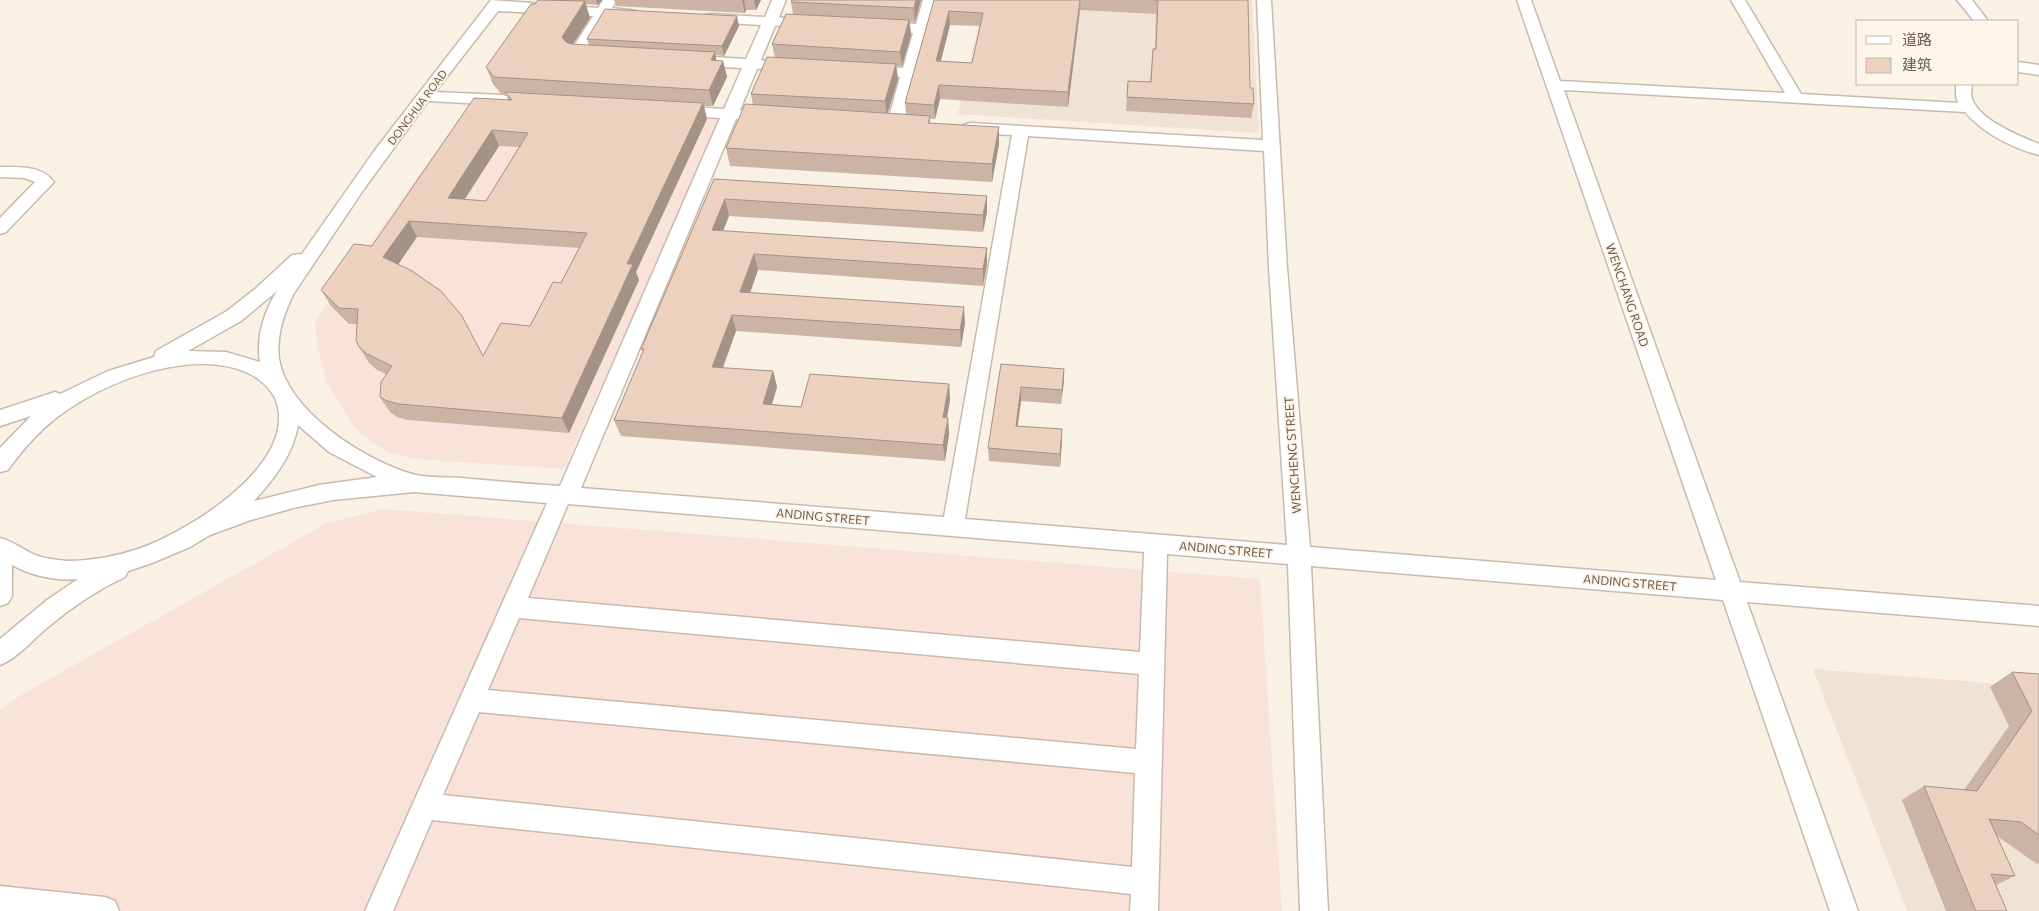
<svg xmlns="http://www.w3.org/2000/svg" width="2039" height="911" font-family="Commissioner,'Noto Sans SC',sans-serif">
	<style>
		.residential { fill: #f0e3d4 }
		.commercial { fill: #f9e3d9 }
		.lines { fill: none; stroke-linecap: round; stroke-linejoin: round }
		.minor-casing { stroke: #cab9ac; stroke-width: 3 }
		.minor { fill: #fff; fill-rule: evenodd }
		.wall { fill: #cbb4a4; fill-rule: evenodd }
		.shaded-wall { fill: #a59286 }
		.building { fill: #ecd1bf; stroke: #a59286; fill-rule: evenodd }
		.labels { text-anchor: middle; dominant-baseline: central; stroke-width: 4; stroke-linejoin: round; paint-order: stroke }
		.far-street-label { font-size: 11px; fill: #70594d; stroke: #fdf5ea }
		.street-label { font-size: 12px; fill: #70594d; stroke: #fdf5ea }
	</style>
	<rect width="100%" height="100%" fill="#faf1e5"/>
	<path class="residential" d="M984,0h268l7,133 -301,-19z
		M1813,669l226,18v224h-132z"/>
	<path class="commercial" d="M469,105l252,15 -157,349 -150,-10 -26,-7 -15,-9 -20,-17 -27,-44 -8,-33 -3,-28z
		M384,509l876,70 22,332h-1282v-201l19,-14 308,-173z"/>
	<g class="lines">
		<g class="minor-casing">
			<path id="minor" d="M491,0l107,8 5,-8h12l1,2 -4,6 25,3 2,3 -2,3h-30l-20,33 13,2 3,3 -3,3c-9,2 -19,1 -28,-1l-3,-3 24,-38 -95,-5 -63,81 68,3 6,2 2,3 -2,3 -6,2 -75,-4 -64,88 -70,104c-10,20 -18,43 -15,66 9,53 87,103 137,116 14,3 31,2 45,3 33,3 66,6 99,8l160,-368 -42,-2 -6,-2 -2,-3 2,-3 6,-2 46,3 18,-41 -47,-2 -5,-2 -3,-3 3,-3 5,-2 51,3 15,-34 -51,-3 -5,-1 -2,-3 2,-3 5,-1 55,3 7,-17h14l-7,17 8,2 2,3 -2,3 -12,1 -14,34 9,2 3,3 -3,3 -13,1 -17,41 36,3 2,3 -2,3h-40l-155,369 363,29 68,-382 -42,-2 -6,-2 -2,-3 2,-3 6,-2 293,17 -6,-140h14l16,268 23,279 406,33 -199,-580h14l29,81 225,12 -54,-93h14l56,94 157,9 -2,-7v-12h16c0,3 -1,8 -1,11 4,24 49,41 68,49v11c-27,-7 -56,-22 -74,-43l-401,-22 176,492 299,24v20l-292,-24 111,309h-28l-107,-311 -412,-34 17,345h-28l-12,-347 -121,-10 -9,357h-28l1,-17 -699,-74 -39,91h-28l182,-408 -133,-11 -81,8 -40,8 -42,12 -41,15 -20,12 -38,16 -24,8 -3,6c-28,13 -53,30 -77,50 -15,12 -30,31 -48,38v-26l47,-39 31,-21c-22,2 -46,-3 -66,-14v31l-4,7 -8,3v-68c12,3 22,11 33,16 9,4 24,6 34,7 24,0 51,-5 74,-13 48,-17 161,-86 134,-150 -5,-10 -15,-19 -25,-24 -50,-25 -127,1 -172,29 -29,17 -51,40 -70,67l-8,2v-24l31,-32 -31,10v-16l55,-18 5,2 48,-23 46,-14 2,-6 71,-40 28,-22 37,-34 10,-1 73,-104zM1028,136l236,15 5,117 18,277 -322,-26zM277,291c-13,21 -21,46 -17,71l-34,-10 -38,-1 53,-30zM298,425l31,27 48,25 -58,8 -65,16c20,-22 39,-46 44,-76zM568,504l576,48 -4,100 -612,-54zM519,618l620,56 -3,75 -648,-59zM479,712l656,61 -3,94 -689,-72z
				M923,0h14l-34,124 -2,3h-12l-2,-3 13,-47 -37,-3 -3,-3 3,-3 5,-2 35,2 10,-35 -36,-3 -2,-3 2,-3 5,-1 34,1z
				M1957,0h15l16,21h-14z
				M2018,62l21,3v10l-21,-3z
				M0,167c18,0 42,-2 54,15l-48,50 -6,2v-16l35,-36 -11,-4 -24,-1z
				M0,886l105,11 10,4 4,10h-119z"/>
		</g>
		<use href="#minor" class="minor"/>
	</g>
	<path class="wall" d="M538,0h64l-4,5 -13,-1 5,14 -17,27h16l-2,-6 152,-13 -15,30 -9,-1 1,5 7,1 4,16 -14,29h-9l3,13 -71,153 3,8 -70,153 -161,-13 -11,-3 -7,-5 -10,-15 6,-23 -9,-4 -8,-7 -10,-16 -2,-23h-8l-18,-18 -10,-16 51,-44 136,-146 -2,-6h-5l-8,-10 -7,-17zM499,146l20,1 -33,54 -21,-2zM417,237l162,11 -18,35 -31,43 -47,30 -85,-91z
		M614,0h147l-5,10h-10l-1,3 -129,-7z
		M792,0h129l-6,22h-5l1,13 -9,31h-6l2,13 -11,34 19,1 -1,-11 29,-103h314l2,88 4,16 -3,14 -125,-7 2,-30 22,1 3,-33h2l1,-35 -76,-4 -12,97 -128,-8 -5,20h-5v4l69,21 -7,38 -262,-16 -4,-18 27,-43 -2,-11 24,-36 -3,-14 21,-29 -2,-13zM950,25l30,1 -8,37 -31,-2z
		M714,179l273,17v16l-4,20 -254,-16 -6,15 264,17v16l-4,22 -225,-16 -8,22 215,31 -4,24 -225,-16 -13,37 50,3 4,16 -5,17 29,3 148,-23 1,16 -3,18h1l1,16 -4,27 -324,-25 -7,-16 29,-68 -2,-3z
		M1001,364l63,5 -3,35 -40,-3 -4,25 45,3 -2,38 -71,-6 -1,-13z
		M2012,672l27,2v189l-2,1 -40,-28 18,40 -19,9 11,26h-61l-44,-111 22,-14 40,4 45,-64 -19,-39z"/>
	<path class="shaded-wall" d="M596,0h6l-4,5z
		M742,0h2l2,10 -1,3z
		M754,0h7l-5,10z
		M916,0h5l-6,22 -1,-14z
		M1081,0l-1,10 -12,97v-15z
		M585,1l5,17 -23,35 -5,-16z
		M949,11l1,14 -13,50 -1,-14z
		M737,16l2,10 -15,30 -2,-10z
		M909,20l2,15 -9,31 -2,-14z
		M715,52l3,17 -7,-9z
		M723,61l4,16 -14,29 -4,-16z
		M896,64l2,15 -11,37 -2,-15z
		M939,85l1,14 -5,20 -1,-14z
		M703,103l4,16 -71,153 3,8 -70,153 -7,-15 65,-154z
		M999,127v17l-7,38v-18z
		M492,130l7,16 -44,68 -7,-16z
		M987,196v16l-4,20v-17z
		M725,199l4,17 -12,30 -5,-16z
		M409,221l8,16 -25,36 -9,-16z
		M987,248v16l-4,22v-17z
		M754,254l4,16 -13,38 -5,-16z
		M964,307l1,16 -4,24 -1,-17z
		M732,315l4,16 -19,52 -5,-16z
		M1064,369v13l-3,22 1,-14z
		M773,371l4,16 -10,33 -4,-16z
		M949,384l1,16 -6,33 -1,-16z
		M1021,387v14l-5,38v-13z
		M948,418l1,16 -4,27 -2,-16z
		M1062,429v14l-2,24v-13z"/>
	<path class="building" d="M538,0l47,1 -23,36 4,5 5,2 144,8 -4,8 12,1 -14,29 -215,-13 -8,-10 45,-63h4z
		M792,0h124l-2,8 -123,-6z
		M934,0h146l-12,92 -129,-7 -5,20 -29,-2zM949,11l34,2 -11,50 -36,-2z
		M1154,0h94l2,88h3l1,16 -127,-7 1,-16 23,1 2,-33h3l2,-49z
		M605,9l132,7 -15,30 -135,-7z
		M786,14l123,6 -9,32 -128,-8z
		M767,57l129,7 -11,37 -134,-7z
		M505,92l198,11 -76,161h6l-71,154 -163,-14 -12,-3 -7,-4 1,-15 11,-16 -25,-12 -8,-7 -3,-7 2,-31 -19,-1 -18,-18 33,-46 18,2 102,-148 38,2zM492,130l36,3 -42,68 -38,-3zM409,221l178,12 -26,50 -8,-1 -23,44 -29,-3 -18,33 -21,-40 -21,-25 -29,-20 -29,-14z
		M745,104l185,12 -2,7 71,4 -7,37 -266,-16z
		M714,179l273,17 -4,19 -258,-16 -13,31 275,18 -4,21 -229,-15 -14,38 224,15 -4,23 -228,-15 -20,52 61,4 -10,33 38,3 9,-33 139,10 -6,33 5,1 -5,27 -329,-25 30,-71h-3z
		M1001,364l63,5 -2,21 -41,-3 -5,39 46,3 -2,25 -72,-6z
		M2012,672l27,2v161l-18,-13 -32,-3 26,57 -24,-2 16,37h-31l-52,-125 53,5 55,-80z"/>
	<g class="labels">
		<g class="far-street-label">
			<text transform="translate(417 107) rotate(-53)">DONGHUA ROAD</text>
		</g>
		<g class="street-label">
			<text transform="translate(1628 295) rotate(71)">WENCHANG ROAD</text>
			<text transform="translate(1292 455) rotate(-94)">WENCHENG STREET</text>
			<text transform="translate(823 516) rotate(5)">ANDING STREET</text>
			<text transform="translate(1226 549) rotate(5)">ANDING STREET</text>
			<text transform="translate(1630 582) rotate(5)">ANDING STREET</text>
		</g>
	</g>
	<rect x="1856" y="20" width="162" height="65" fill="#fdf5ea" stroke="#c5b7ab"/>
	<rect x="1866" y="36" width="25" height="8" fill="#ffffff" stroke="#c5b7ab"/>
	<text x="1902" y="45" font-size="15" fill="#70594d">道路</text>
	<rect x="1866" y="58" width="25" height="15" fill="#ecd1bf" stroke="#c5b7ab"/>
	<text x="1902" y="70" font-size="15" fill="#70594d">建筑</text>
</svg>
